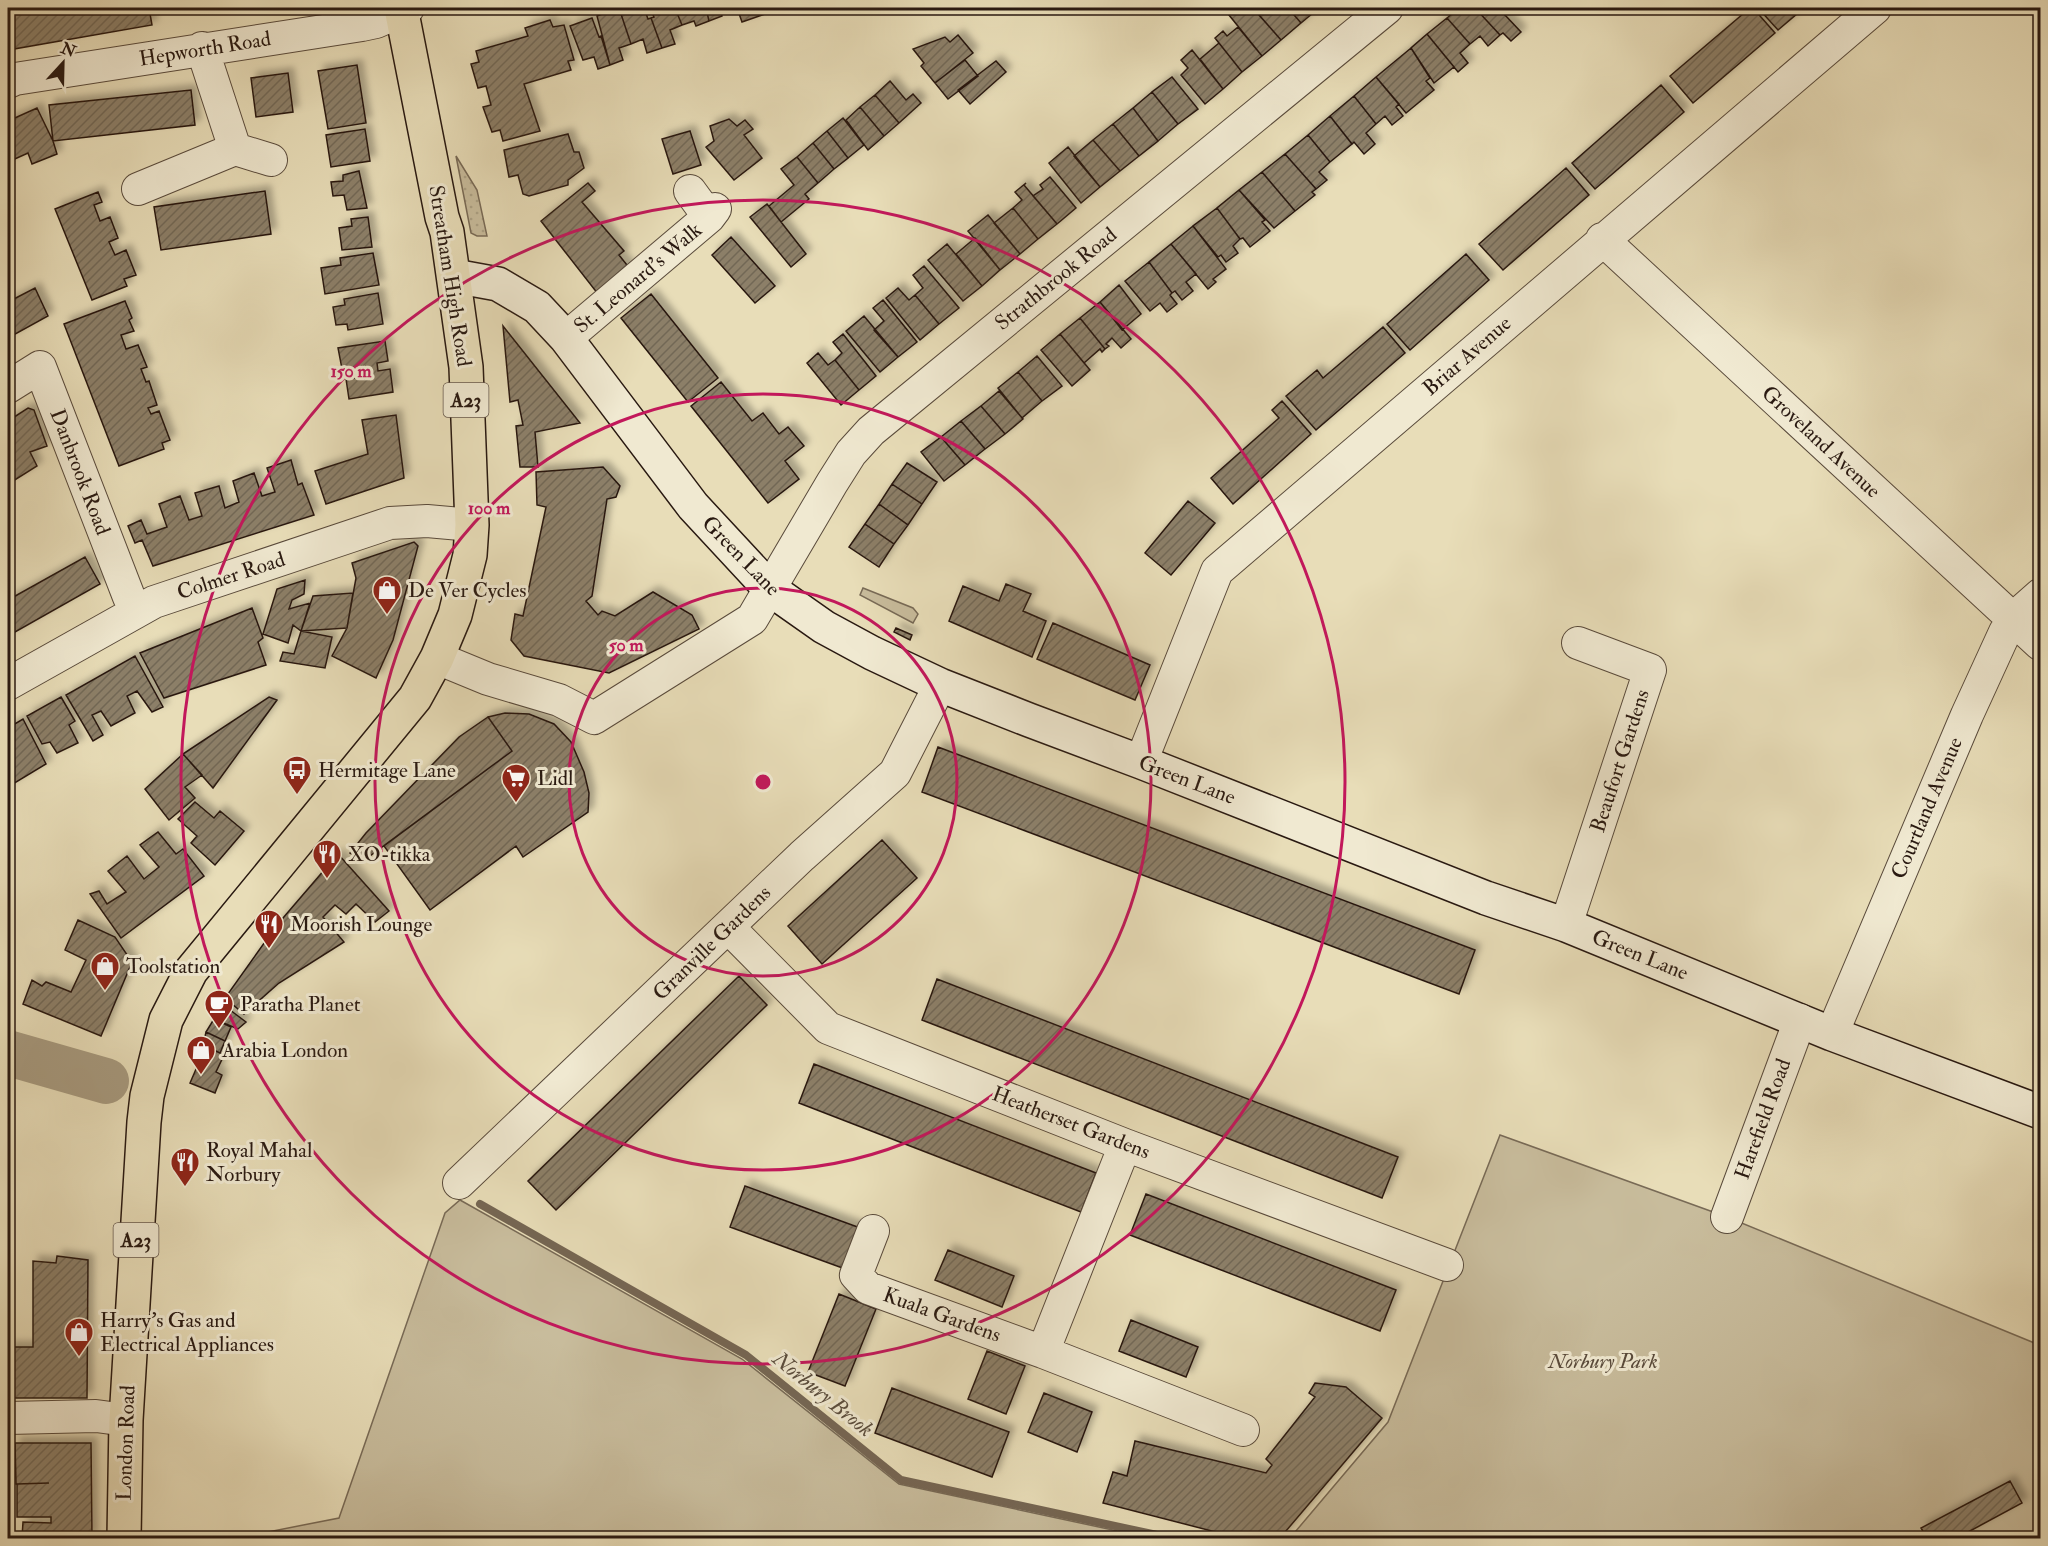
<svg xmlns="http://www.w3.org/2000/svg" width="2048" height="1546" font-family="'IM FELL Double Pica',serif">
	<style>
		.park { fill: #c8bc9c; stroke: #786a56; stroke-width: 1.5 }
		.garden { fill: url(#garden-dots); stroke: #786a56; stroke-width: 1.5 }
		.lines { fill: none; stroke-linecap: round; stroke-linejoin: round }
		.stream { stroke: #756653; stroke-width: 8 }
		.river { stroke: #a79a7f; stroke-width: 46 }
		.building { fill: url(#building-hatch); stroke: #291911; stroke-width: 1.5; filter: url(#shadow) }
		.minor-casing { stroke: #594a3b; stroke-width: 34 }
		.secondary-casing { stroke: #291911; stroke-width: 36 }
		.trunk-casing { stroke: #291911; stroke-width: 36 }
		.minor { stroke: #f0e9d1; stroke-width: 32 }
		.secondary { stroke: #f0e9d1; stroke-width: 33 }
		.trunk { stroke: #e8ddb8; stroke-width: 33 }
		.ring { fill: none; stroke: #c2185b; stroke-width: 3 }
		.labels { text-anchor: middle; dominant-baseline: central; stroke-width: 6; stroke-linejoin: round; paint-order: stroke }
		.shield { fill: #f0e9d1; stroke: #65574b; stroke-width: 1.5 }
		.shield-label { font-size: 20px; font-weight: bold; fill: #291911 }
		.street-label { font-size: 21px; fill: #291911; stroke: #f0e9d1 }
		.poi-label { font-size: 21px; fill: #291911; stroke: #f0e9d1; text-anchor: start }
		.park-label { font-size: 21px; font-style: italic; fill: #594a3b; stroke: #f0e9d1 }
		.water-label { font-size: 22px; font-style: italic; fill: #5b4d3d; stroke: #f0e9d1 }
		.centre { fill: #c2185b; stroke: #f0e9d1; stroke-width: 3 }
		.ring-label { font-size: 18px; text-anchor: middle; font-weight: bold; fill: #c2185b; stroke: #f0e9d1; stroke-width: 6; stroke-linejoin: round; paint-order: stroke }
	</style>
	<defs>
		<pattern id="garden-dots" width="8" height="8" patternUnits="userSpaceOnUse" patternTransform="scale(1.5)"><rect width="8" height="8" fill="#c8bc9c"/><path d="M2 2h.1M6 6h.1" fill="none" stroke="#aca185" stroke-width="1.8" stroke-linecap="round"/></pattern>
		<pattern id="building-hatch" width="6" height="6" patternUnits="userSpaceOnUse" patternTransform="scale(1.5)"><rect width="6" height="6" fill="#8c7f68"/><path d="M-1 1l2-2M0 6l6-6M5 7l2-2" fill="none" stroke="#726754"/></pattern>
		<filter id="shadow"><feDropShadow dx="5.5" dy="-5.5" stdDeviation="3" flood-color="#0004"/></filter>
	</defs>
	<rect width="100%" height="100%" fill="#e8ddb8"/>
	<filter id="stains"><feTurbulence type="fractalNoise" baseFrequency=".00333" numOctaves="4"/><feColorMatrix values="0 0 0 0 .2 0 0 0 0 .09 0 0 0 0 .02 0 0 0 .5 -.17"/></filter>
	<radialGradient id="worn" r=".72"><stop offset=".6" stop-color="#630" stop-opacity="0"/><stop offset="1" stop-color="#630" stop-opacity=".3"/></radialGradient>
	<path class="park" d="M863,588l50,20 5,6 -5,9 -53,-28z
		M1500,1135l227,82 305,125 8,5v191h-750l98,-116z
		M460,1200l282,159 157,125 251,54h-913l102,-20 106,-305z"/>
	<path class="garden" d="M456,156l21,34 10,46h-10l-6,-3z"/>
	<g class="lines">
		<path class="stream" d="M480,1204l266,151 155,125 270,58"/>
		<path class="river" d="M8,1053l98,28"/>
	</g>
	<path class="building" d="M43,8h106l3,17 -144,25v-36z
		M619,8h25l4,11 3,-1 11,30 -15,5 -4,-14 -12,5z
		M619,8l12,36 -12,4 4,12 -13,5 -13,-49z
		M650,8h25l7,17 -12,5 5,14 -13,4 -11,-30 3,-1z
		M675,8h31l3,13 -13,5 -2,-5 -12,4z
		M706,8h27l-12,4 1,4 -13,5z
		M737,8h26l2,6 -23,8z
		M1238,8h15l28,32 -19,16 -33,-41z
		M1268,8h20l13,15 -20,17 -22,-25z
		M1288,8h31l-18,15z
		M1459,8h16l25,27 -12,11 -8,-10 -10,8 -23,-26z
		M1475,8h38l-8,7 16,17 -10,9 -8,-8 -3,2z
		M1750,8h3l22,25 -82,70 -23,-27z
		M1758,8h46l-26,22z
		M592,18l7,19 2,-1 9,29 -12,4 -4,-12 -11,3 -13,-34z
		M1447,18l23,26 -10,9 8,10 -10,9 -31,-38z
		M550,20l3,7 11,-2 10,35 -6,1 3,9 -47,14 16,47 -37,10 -3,-11 -8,2 -9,-25 8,-2 -5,-19 -8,2 -7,-24 8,-2 -3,-11 52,-15 -3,-8z
		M1238,27l24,29 -20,16 -27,-34 8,-7 4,5z
		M1427,34l27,33 -20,16 -23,-35z
		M958,35l15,18 -38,30 -14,-17 3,-3 -11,-14 32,-12 5,5z
		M1219,43l23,29 -19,17 -23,-30z
		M1411,48l19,30 -4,3 8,9 -28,23 -30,-36z
		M1192,50l31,39 -18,15 -24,-29 7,-7 -7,-8z
		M965,60l13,16 -30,23 -13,-16z
		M996,61l10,11 -36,32 -12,-14z
		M357,65l9,58 -38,6 -10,-58z
		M288,73l5,39 -37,5 -5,-39z
		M1172,77l26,32 -20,15 -26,-32z
		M1376,77l23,27 -3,3 7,9 -11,9 -7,-9 -9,8 -22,-28z
		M890,81l16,19 7,-6 8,9 -22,20 -24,-28z
		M1661,85l23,27 -89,77 -23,-26z
		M191,90l4,35 -142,16 -4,-36z
		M1152,92l26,32 -20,17 -25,-33z
		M875,95l24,28 -15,13 -24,-29z
		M1354,96l22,28 -10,9 9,11 -11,10 -10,-12 -2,2 -22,-28z
		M860,107l24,29 -16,14 -22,-30z
		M37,108l16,33 4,13 -25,10 -4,-11 -20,9v-41z
		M1133,108l25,33 -19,15 -26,-32z
		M1330,116l22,28 -22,18 -22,-27z
		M843,118l21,27 -16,13 -21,-27z
		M729,119l8,7 8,-6 8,9 -9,6 18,23 -28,22 -28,-33 8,-6 -4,-15z
		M1113,124l26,32 -19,15 -27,-31z
		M365,129l5,32 -39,6 -5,-32z
		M690,131l11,34 -28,9 -11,-35z
		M827,131l21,27 -14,11 -21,-26z
		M568,134l6,18h5l5,16 -16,12v5l-39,11 -6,-2 -5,-19 -9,2 -5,-27z
		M1308,135l22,27 -11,10 8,8 -11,9 -31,-35z
		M1093,140l27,31 -20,16 -26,-31z
		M813,143l21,26 -16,14 -21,-26z
		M1068,147l32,40 -19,16 -32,-40z
		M1285,154l31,35 -4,3 3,3 -20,16 -33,-39z
		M797,157l21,26 -13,11 4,5 -28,23 -12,-16 25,-21 -13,-16z
		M1566,168l23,27 -86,75 -24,-26z
		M359,171l8,37 -20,2 -3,-15 -11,1 -2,-14 12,-1v-6z
		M1262,172l33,39 -21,17 -35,-38z
		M1050,177l26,31 -19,16 -24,-28 10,-7 -3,-4z
		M588,183l7,8 -13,11 42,49 -5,4 12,15 -33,24 -57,-73z
		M1026,183l-2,2 33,39 -19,15 -25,-31 9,-8 -7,-8z
		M1239,190l26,30 -3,2 8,9 -20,16 -7,-9 -3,1 -23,-31z
		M265,191l6,43 -110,16 -7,-43z
		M98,192l4,10 -8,3 6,16 10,-4 8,21 -9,4 6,13 11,-5 10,25 -12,4 3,7 -35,14 -37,-91z
		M767,204l39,50 -15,13 -41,-50z
		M1013,208l25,31 -18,15 -26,-31z
		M1217,208l23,31 -7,7 5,7 -12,9 -5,-7 -3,2 -25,-31z
		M988,215l32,39 -20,16 -32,-39z
		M368,217l4,30 -30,3 -3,-22 13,-2 -1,-7z
		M1193,226l33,43 -13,10 3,3 -8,7 -37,-45z
		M731,237l44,49 -20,17 -43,-48z
		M975,238l25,32 -18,16 -26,-32z
		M947,244l35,42 -19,15 -35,-41z
		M1171,244l25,30 -10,8 7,9 -11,9 -7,-9 -3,2 -23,-31z
		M373,253l6,32 -54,9 -4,-26 20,-3 -1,-7z
		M1466,254l23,26 -79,70 -23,-26z
		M1149,262l23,31 -2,2 7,9 -10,8 -7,-9 -10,8 -25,-30z
		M924,266l35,42 -20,16 -24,-29 8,-7 -10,-13z
		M1119,285l22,29 -19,16 -22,-28z
		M35,288l13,28 -40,22v-36z
		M898,288l11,12 6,-5 24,29 -19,16 -34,-42z
		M378,293l5,31 -35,6 -1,-6 -11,1 -3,-18 12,-2 -1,-6z
		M651,294l67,84 -30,24 -67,-84z
		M883,300l34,42 -19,15 -24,-27 10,-9 -11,-13z
		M125,301l7,17 -3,2 5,11 -13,4 5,14 12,-4 9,22 -6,2 5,13 3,-1 8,24 -9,3 3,6 8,-3 11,29 -8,3 2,6 -45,17 -55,-142z
		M1100,302l31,37 -10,9 -9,-10 -6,6 3,2 -4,3 -25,-31z
		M864,316l34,41 -18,15 -34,-41z
		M1080,318l25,31 -3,3 -2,-3 -16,14 -24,-29z
		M503,326l77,97 -45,9 3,35h-18l-4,-41 7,-1 -5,-25 -8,2z
		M1383,327l22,26 -89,77 -30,-34 31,-26 6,8z
		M843,334l33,42 -17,14 -24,-30 7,-7 -9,-11z
		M1060,334l30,36 -18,16 -31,-36z
		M385,341l3,20 -11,2 1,8 12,-2 3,23 -44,7 -3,-20 10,-1 -1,-11 -13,2 -4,-21z
		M818,353l10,12 7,-5 24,30 -18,15 -34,-42z
		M1037,356l25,30 -20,15 -24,-29z
		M1018,372l24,29 -20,17 -24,-30z
		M721,382l31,39 11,-8 16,21 9,-7 16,19 -19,15 14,18 -31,24 -77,-97z
		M999,391l24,28 -18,15 -24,-28z
		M1282,401l29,33 -78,70 -22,-26 68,-60 -7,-8z
		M981,406l24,28 -20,15 -24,-28z
		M28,408l6,2 13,36 -17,6 7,14 -27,17 -2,-3v-59z
		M396,415l8,63 -78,26 -11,-33 53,-17 -6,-34z
		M961,421l24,28 -20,16 -24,-28z
		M941,437l24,28 -21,16 -23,-29z
		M291,460l7,25 4,-2 12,32 -161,51 -11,-26 -7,3 -7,-17 13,-6 6,14 20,-7 -8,-23 21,-8 9,24 13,-4 -7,-23 24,-7 6,22 14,-6 -6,-21 21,-8 8,23 13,-4 -8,-24z
		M907,463l30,19 -15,22 -30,-20z
		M603,467l17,19 -4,11 -9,2 -15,97 -6,5 12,14 4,-4 13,5 38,-24 39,23 7,14 -90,44 -85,-17 -13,-16 4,-26 8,2 23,-109 -9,-2 -1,-33z
		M892,484l30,20 -14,21 -29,-21z
		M1188,501l27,22 -44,52 -26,-22z
		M879,504l29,21 -14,19 -29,-20z
		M865,524l29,20 -15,23 -30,-20z
		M414,542l4,4 -25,94 -17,38 -44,-22 15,-28 9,-50 -4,-15z
		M85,557l15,27 -92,52v-36z
		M305,580l-1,14 -12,6 -3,9 21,-6 -9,28 -8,-6 -5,18 -25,-9 14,-45z
		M1006,584l25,10 -8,17 23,10 -14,36 -83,-36 14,-35 36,15z
		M353,593l-6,35 -46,3 12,-35z
		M252,608l11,30 -5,4 8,23 -102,33 -24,-45z
		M1053,623l97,42 -15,35 -98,-41z
		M896,628l16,7 -2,5 -16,-8z
		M301,631l31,6 -7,31 -45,-7 3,-9 11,2z
		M135,656l28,51 -11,5 -15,-21 -10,5 8,17 -24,13 -10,-15 -9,4 11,20 -10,6 -27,-46z
		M61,697l14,24 -6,4 9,18 -21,10 -7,-11 -8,2 -15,-28z
		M269,697l8,3 -64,88 -30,-34z
		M505,713l24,1 25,10 17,18 13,30 5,21 -1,19 -65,45 -7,-11 -86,64 -46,-64 128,-95 -24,-34z
		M488,717l24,34 -149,110 -13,-8 16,-20 93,-96z
		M23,719l23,45 -38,23v-59z
		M938,747l537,203 -16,44 -537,-202z
		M183,754l19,21 -17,12 10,11 -26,22 -24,-31z
		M195,802l19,16 6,-7 24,20 -29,34 -24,-22 6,-7 -19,-17z
		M158,832l18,22 7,-5 21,27 -83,62 -31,-44 9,-3 8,13 19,-12 -18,-21 19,-15 17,23 15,-12 -19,-22z
		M882,840l35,38 -95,86 -34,-38z
		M338,854l51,57 -14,11 -19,-18 -10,10 -11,-9 -12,12 21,25 -65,41 -35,31 -19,-16 52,-73z
		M78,920l37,17 17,25 -31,74 -78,-32 9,-24 10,6 4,-4 25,10 15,-32 -21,-10z
		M739,976l28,29 -211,205 -28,-29z
		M937,979l461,178 -16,41 -460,-178z
		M222,1004l24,18 -8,7 -24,-10z
		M214,1019l17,8 -6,14 -19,-9z
		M206,1032l19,9 -5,12 -17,-8z
		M206,1046l18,9 -8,17 6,3 -7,18 -25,-10z
		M814,1064l282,109 -15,39 -282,-109z
		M745,1186l118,43 -15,41 -118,-43z
		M1146,1194l250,96 -16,41 -250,-96z
		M948,1250l66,26 -12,31 -67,-27z
		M57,1256l31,4 -1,138h-79v-51h25v-86l23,2z
		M839,1294l37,15 -31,77 -37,-14z
		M1131,1320l67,27 -12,30 -67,-26z
		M987,1351l38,15 -19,48 -38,-15z
		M1315,1383l31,4 36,31 -102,120h-41l-136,-35 10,-31 14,4 8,-35 131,32 6,-8 -6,-6 49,-62 -6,-4z
		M892,1388l117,44 -17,45 -117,-44z
		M1044,1393l48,19 -15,40 -49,-20z
		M15,1443h76l1,95h-70l1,-16 28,1v-6h-34v-33l32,-1 -33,1z
		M2010,1481l12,22 -65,35h-30l-6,-10z"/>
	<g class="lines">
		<g class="minor-casing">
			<path id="minor" d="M8,82l7,-3 347,-54 14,-3 32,-14
				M235,149l36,11
				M138,189l97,-40 -33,-101
				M690,191l19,26
				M1602,239l438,405
				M566,338l143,-121 6,-8
				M8,387l32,-20 89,230 9,14
				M437,658l51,21 71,21 35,18 158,-99 80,-136 19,-30 20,-22 516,-423
				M8,684l146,-82 236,-79 37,-2 45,4
				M1141,762l76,-191 658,-563
				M1566,925l84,-255 -72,-27
				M729,928l99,100 297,117 322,120
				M1832,1034l135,-319 38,-83 18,-22 17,-15
				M1125,1145l-82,207 200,78
				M459,1183l343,-327 93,-83 45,-88
				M1727,1217l73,-197
				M873,1231l-17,44 12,13 175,64
				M8,1418l88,-2 30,4"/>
		</g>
		<g class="secondary-casing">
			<path id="secondary" d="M454,276l44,8 39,23 29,31 127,168 77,83 54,38 48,26 68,32 89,35 112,42 345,136 80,27 266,109 208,78"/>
		</g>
		<g class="trunk-casing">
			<path id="trunk" d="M124,1538l2,-118 18,-298 3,-26 19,-76 25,-49 224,-273 22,-40 18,-43 15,-60 2,-30 -6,-158 -19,-135 -5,-15 -41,-209"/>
		</g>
		<use href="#minor" class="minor"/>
		<use href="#secondary" class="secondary"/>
		<use href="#trunk" class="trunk"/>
	</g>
	<g class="ring">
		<circle cx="763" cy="782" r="194"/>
		<circle cx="763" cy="782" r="388"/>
		<circle cx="763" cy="782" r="582"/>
	</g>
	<defs>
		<g id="shop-pin" transform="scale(1.5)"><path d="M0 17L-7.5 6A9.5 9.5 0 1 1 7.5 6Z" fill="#8f2418" stroke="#f0e9d1"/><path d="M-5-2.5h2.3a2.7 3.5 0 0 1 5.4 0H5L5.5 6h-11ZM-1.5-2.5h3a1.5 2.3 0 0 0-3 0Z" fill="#fff"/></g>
		<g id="bus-pin" transform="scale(1.5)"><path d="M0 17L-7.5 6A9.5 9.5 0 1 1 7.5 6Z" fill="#8f2418" stroke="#f0e9d1"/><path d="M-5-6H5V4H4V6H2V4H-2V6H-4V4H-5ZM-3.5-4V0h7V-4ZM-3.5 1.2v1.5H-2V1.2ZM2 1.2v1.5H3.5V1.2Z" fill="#fff"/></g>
		<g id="supermarket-pin" transform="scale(1.5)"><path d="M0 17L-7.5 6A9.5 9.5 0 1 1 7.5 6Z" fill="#8f2418" stroke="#f0e9d1"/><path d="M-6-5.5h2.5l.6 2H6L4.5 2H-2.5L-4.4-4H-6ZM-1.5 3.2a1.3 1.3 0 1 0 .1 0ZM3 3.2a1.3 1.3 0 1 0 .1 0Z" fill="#fff"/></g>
		<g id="restaurant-pin" transform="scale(1.5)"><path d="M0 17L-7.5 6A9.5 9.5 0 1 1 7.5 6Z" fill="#8f2418" stroke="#f0e9d1"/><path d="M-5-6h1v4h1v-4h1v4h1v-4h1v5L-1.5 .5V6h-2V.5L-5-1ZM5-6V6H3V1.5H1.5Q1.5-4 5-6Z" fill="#fff"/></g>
		<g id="cafe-pin" transform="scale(1.5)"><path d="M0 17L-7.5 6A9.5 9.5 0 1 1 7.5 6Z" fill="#8f2418" stroke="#f0e9d1"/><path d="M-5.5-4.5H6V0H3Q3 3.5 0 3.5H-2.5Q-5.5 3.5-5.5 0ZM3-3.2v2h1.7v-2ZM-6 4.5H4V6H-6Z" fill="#fff"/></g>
	</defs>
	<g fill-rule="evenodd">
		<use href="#shop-pin" x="387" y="590"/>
		<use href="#bus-pin" x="297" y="770"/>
		<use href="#supermarket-pin" x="516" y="778"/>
		<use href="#restaurant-pin" x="327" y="854"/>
		<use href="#restaurant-pin" x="269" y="924"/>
		<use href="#shop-pin" x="105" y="966"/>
		<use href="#cafe-pin" x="219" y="1004"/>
		<use href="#shop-pin" x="201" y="1050"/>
		<use href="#restaurant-pin" x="185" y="1162"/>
		<use href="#shop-pin" x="79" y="1332"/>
	</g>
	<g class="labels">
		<g class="shield">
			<rect x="443.5" y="383" width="45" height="34" rx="4.5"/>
			<rect x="113.5" y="1223" width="45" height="34" rx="4.5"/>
		</g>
		<g class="shield-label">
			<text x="466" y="400">A23</text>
			<text x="136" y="1240">A23</text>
		</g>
		<g class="street-label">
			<text transform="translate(205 49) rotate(-9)">Hepworth Road</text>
			<text transform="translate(450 276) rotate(81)">Streatham High Road</text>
			<text transform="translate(638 278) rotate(-40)">St. Leonard's Walk</text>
			<text transform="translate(1056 279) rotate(-39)">Strathbrook Road</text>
			<text transform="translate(1467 356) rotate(-41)">Briar Avenue</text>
			<text transform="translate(1821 442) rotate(43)">Groveland Avenue</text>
			<text transform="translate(80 472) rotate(69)">Danbrook Road</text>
			<text transform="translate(741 556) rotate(46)">Green Lane</text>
			<text transform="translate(231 576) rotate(-18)">Colmer Road</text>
			<text transform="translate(1620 761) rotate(-72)">Beaufort Gardens</text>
			<text transform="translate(1187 780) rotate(21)">Green Lane</text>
			<text transform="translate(1927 808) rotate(-67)">Courtland Avenue</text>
			<text transform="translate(712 943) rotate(-44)">Granville Gardens</text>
			<text transform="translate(1640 955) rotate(22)">Green Lane</text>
			<text transform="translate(1763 1119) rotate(-70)">Harefield Road</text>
			<text transform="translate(1071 1123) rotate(21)">Heatherset Gardens</text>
			<text transform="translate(942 1315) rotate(20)">Kuala Gardens</text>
			<text transform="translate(126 1443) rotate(-88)">London Road</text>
		</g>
		<g class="poi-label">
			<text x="408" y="590">De Ver Cycles</text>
			<text x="318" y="770">Hermitage Lane</text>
			<text x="537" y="778">Lidl</text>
			<text x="348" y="854">XO-tikka</text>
			<text x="290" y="924">Moorish Lounge</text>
			<text x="126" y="966">Toolstation</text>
			<text x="240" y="1004">Paratha Planet</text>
			<text x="222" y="1050">Arabia London</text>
			<text x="206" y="1150">Royal Mahal<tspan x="206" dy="24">Norbury</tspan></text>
			<text x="100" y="1320">Harry's Gas and<tspan x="100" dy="24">Electrical Appliances</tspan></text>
		</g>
		<g class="park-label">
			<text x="1603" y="1361">Norbury Park</text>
		</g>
		<g class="water-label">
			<text transform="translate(823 1394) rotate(39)">Norbury Brook</text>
		</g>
	</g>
	<circle cx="763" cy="782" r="9" class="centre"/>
	<g class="ring-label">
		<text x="351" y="377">150 m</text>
		<text x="489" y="514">100 m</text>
		<text x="626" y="651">50 m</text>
	</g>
	<rect width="2048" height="1546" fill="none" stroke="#e8ddb8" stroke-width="30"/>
	<rect x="9" y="9" width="2030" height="1528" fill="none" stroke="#291911" stroke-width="3"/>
	<rect x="15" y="15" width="2018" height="1516" fill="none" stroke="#291911" stroke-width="1.5"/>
	<g transform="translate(63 63) rotate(22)" stroke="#f0e9d1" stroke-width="4.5" paint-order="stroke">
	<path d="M0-4.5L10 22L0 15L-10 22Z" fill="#291911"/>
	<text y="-9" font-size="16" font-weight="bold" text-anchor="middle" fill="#291911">N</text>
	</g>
	<rect width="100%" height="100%" filter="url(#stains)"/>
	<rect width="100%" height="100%" fill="url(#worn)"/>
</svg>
